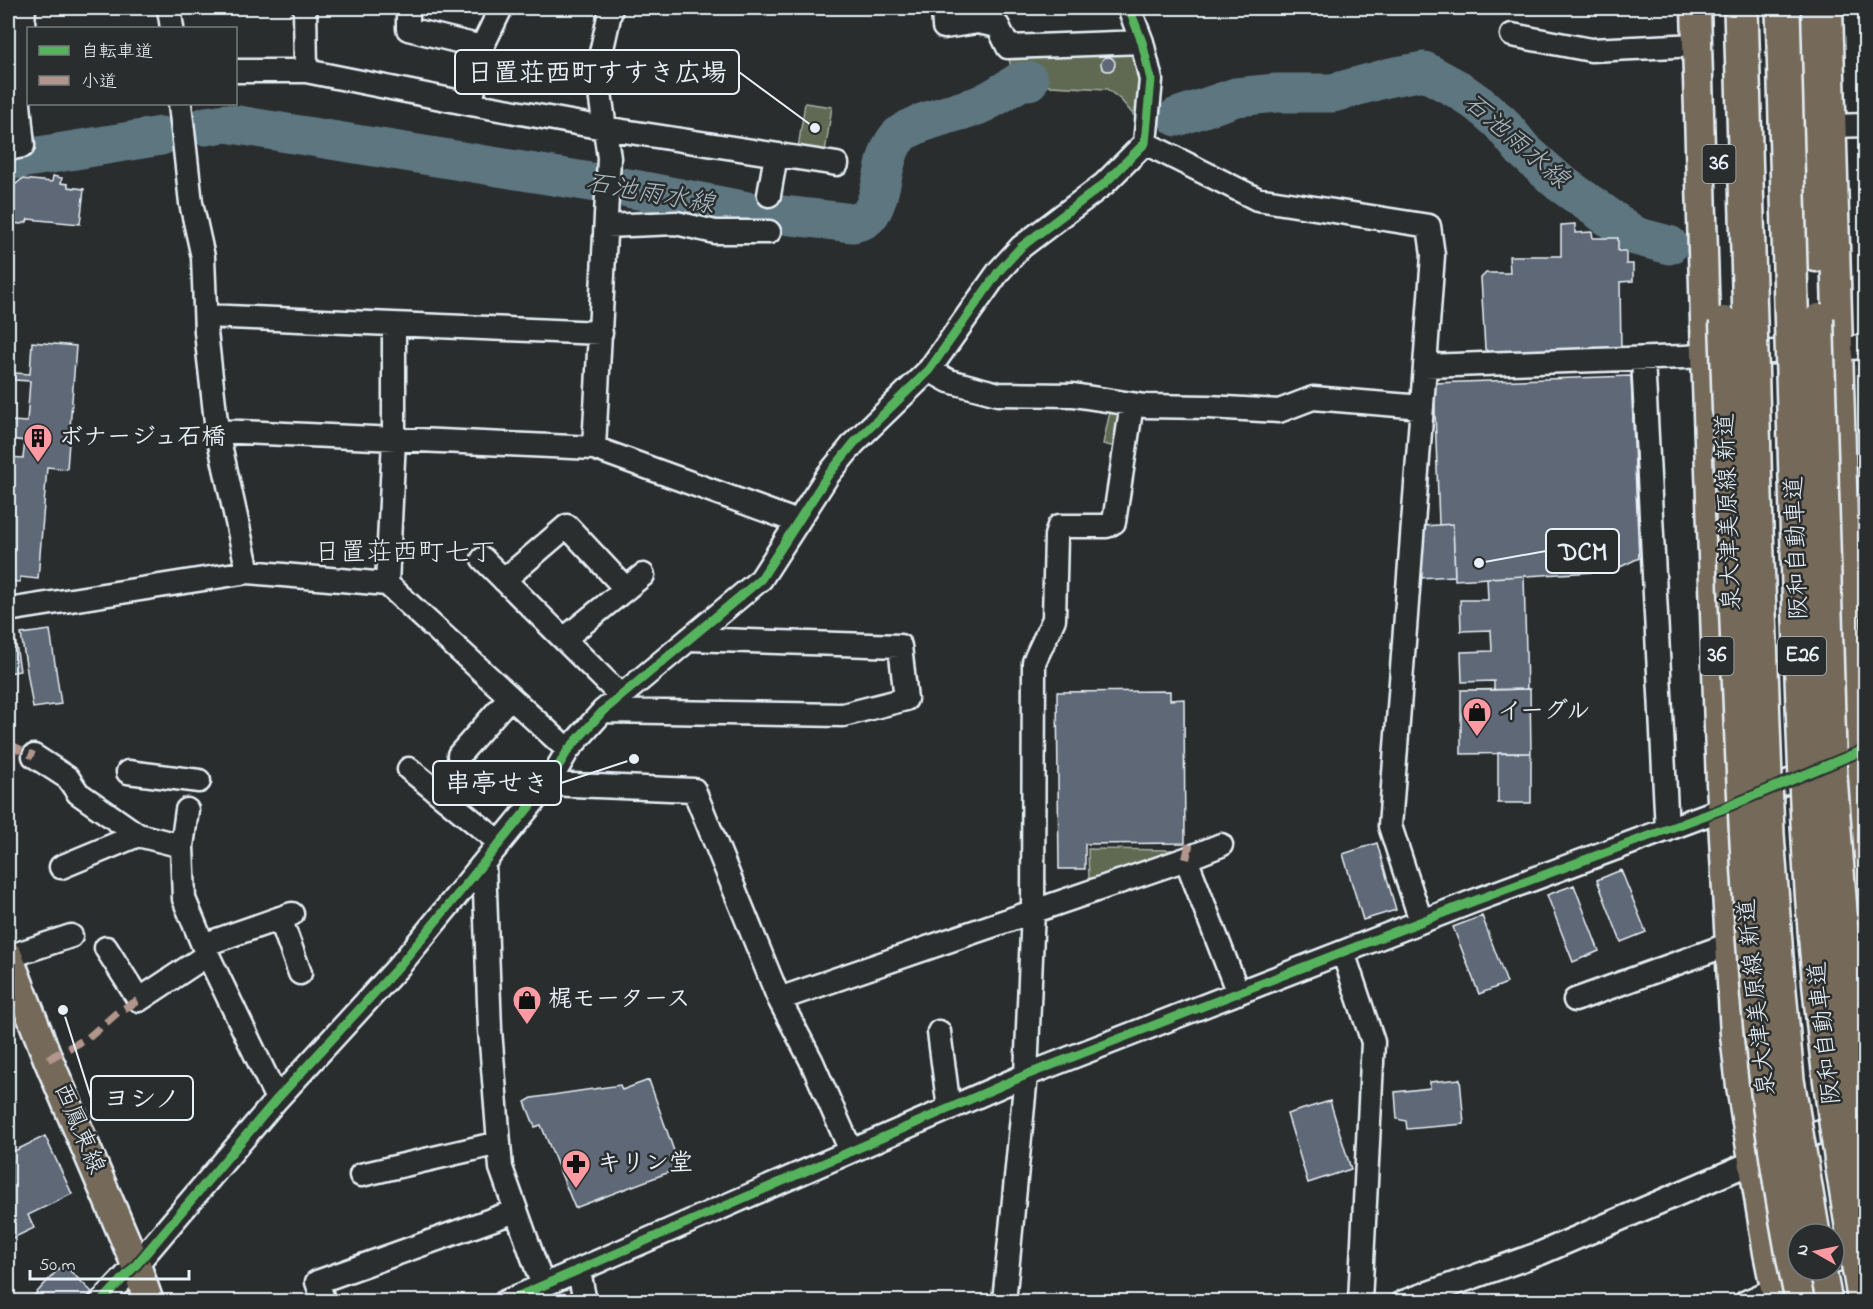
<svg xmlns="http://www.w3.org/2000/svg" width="1873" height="1309" font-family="'Indie Flower','Klee One',sans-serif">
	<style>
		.green { fill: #606b52; stroke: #a4aea5; stroke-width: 1.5 }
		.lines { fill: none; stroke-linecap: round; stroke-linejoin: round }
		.river { stroke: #5d7680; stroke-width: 39 }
		.building { fill: #5f6876; stroke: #e8f1f8; stroke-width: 1.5 }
		.minor-casing { stroke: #e8f1f8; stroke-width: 27 }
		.major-casing { stroke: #e8f1f8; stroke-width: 33 }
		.highway-casing { stroke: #e8f1f8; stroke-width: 38 }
		.minor { stroke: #2a2d2e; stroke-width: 22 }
		.major { stroke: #746a5a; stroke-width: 28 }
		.highway { stroke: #746a5a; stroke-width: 33 }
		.major-bridge-casing { stroke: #e8f1f8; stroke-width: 33; stroke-linecap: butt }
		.highway-bridge-casing { stroke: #e8f1f8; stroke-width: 38; stroke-linecap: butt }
		.major-bridge { stroke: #746a5a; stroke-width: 28 }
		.highway-bridge { stroke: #746a5a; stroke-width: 33 }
		.quiet { stroke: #b2968c; stroke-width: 8; stroke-dasharray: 15 8; stroke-linecap: butt }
		.cycleway-casing { stroke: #2a2d2e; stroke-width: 13 }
		.cycleway { stroke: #56b35d; stroke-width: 9 }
		.labels { text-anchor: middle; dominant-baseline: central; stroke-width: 5; stroke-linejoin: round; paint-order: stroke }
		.shield { fill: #2a2d2e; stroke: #afb6bb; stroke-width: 1.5 }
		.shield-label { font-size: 22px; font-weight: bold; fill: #e8f1f8 }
		.poi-label { font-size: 24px; font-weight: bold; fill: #e8f1f8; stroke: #2a2d2e; text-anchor: start }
		.street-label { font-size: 24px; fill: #e8f1f8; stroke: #2a2d2e }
		.water-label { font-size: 26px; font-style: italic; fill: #a9bac2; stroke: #2a2d2e }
		.neighbourhood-label { font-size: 26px; fill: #e8f1f8; stroke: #2a2d2e }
		.leader { fill: none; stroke: #e8f1f8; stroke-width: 2 }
		.callout-dot { fill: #e8f1f8; stroke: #2a2d2e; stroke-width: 2 }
		.callout { fill: #2a2d2e; stroke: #e8f1f8; stroke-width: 2 }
		.callout-label { font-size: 26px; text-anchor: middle; font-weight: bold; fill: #e8f1f8 }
	</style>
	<rect width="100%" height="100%" fill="#2a2d2e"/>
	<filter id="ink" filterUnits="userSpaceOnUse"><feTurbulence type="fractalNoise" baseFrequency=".0167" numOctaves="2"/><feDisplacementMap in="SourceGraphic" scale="12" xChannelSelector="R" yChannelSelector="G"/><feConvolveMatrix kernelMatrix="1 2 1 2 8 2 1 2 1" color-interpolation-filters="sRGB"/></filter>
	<g filter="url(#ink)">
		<path class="green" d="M1127,51l9,7c2,21 6,40 0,60l-15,-18 -14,-11 -76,-4 -1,-11 -18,-2 -3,-13z
			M805,103l27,4 -7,45 -27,-4z
			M1111,407l5,1 6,10 -6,29 -13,-3z
			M1088,849l89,1 -88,32z"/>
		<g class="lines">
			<path class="river" d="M1177,117l59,-20 40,-4h57l58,-16 33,-6 35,19 21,15 20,17 23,28 36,32 76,54 34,9
				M206,126l20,-3 402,65 119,23 106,12c3,-1 9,-2 12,-4 19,-14 15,-62 32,-81 13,-16 60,-25 80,-32 16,-6 30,-17 44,-25h8
				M8,161l153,-25"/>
		</g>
		<path class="building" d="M1101 64a7 7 0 1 1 14 0a7 7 0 1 1-14 0Z
			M53,176l9,2 -1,5 7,1v3l16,2 -4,35 -52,-5 -1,3 -5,2 -14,-1v-40l8,1 6,-5 30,3z
			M1575,224v9l17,-1 1,6h25v13h8v13h7v17l-13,1 1,68 -131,3 -5,-4 -4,-71 5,-5h24l-1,-17h52v-31z
			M32,342l44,4 -9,123 -20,-2 -9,112 -18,-2v5l-12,-1 1,-124 14,1 2,-17 -15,-2 1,-18 16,1 3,-41 -16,-1v-7l16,1z
			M1631,376l8,182 -27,13 -157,9 -2,-56 -14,1 -5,-142z
			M1453,524l2,52 -36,2 4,-52z
			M1524,576l3,113 -33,1v-9l-32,1 -1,-30 31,-1 -1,-21 -30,1 -1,-31h28l-1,-22z
			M13,625l7,46 -12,2v-47z
			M50,630l11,74 -28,4 -12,-74z
			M1530,689l1,64 -70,1v-64z
			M1170,691v9l14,-1 1,144 -100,1v25h-26l-2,-177z
			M1498,753h33v50h-33z
			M1377,843l19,67 -33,10 -20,-66z
			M1621,870l25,62 -25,10 -24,-62z
			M1574,885l25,66 -26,11 -26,-67z
			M1482,916l25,67 -28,11 -26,-67z
			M1460,1079l4,45 -57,5 -1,-8 -9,-2 -2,-27 35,-4v-6z
			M649,1080l31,88 -105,40 -34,-83 -6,2 -10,-25 7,-4 88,-13 2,5z
			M1330,1101l21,68 -43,14 -21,-69z
			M45,1136l27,58 -44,21 6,13 -21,10 -5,-11v-73z
			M63,1264l29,28 -9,10h-55z"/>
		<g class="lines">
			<g class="minor-casing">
				<path id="minor" d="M169,8l3,20
					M305,8l1,63
					M408,8v21l74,18 -11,57
					M943,8l1,19 33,-5 21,4 10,21 134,-5
					M1512,35l79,15 106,-5
					M482,47l19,-39
					M236,71h70l165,33 133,24 233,36
					M180,104l11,99 12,54 3,75 11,99 31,141
					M1832,126l34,-1
					M1145,143l112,56 172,27 4,29 -8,111 -35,460 31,95
					M8,149l15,-3 -4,-42 5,-96
					M769,195l7,-40
					M606,226l70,-3 39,9h54
					M206,316l395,17
					M1643,359l24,471
					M1425,366l259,-9 182,-10
					M929,370l20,11 49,13 75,1 72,11 64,1 70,4 34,-13 109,9
					M217,431l377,17 204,74
					M594,448l15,-290 -12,-87 14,-63
					M483,559l138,137
					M504,580l63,-54 59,63
					M387,584l7,-145v-114
					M8,610l240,-38 139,12 181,166
					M564,639l79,-64
					M603,711l240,4 63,-16 -6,-53 -211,-7
					M459,755l51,-58
					M34,756l34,22 10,15 60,42 44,11
					M409,769l91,74
					M128,772l71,9
					M548,784l146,6 85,209 32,61 40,91
					M187,810l-5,36 2,53 19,46 74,154
					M1221,845l-35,14 52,134
					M484,863l6,167 11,138 42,118
					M61,867l77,-32
					M280,918l20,55
					M203,945l89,-31
					M106,948l33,52 68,-45
					M1343,952l30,90 -13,260
					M8,957l63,-21
					M779,999l407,-140
					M1575,1000l155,-56
					M939,1032l10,77
					M361,1175l138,-32
					M1834,1261l32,-15
					M579,1271l6,31
					M101,1302l35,-37 141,-166 123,-134 148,-181 20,-34 35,-39 158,-132 67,-104 26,-32 75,-73 70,-99 22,-24 83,-63 41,-41 6,-63 -9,-38 -13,-34
					M324,1302l-7,-20 199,-71
					M505,1302l521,-227 448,-174 248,-92 144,-60
					M1004,1302l22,-227 7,-165 1,-248 20,-43 2,-83 3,-10h48l7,-4 18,-118
					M1403,1302l138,-49 212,-91 95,-44
					M1746,1302l43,-19"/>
			</g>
			<g class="major-casing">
				<path id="major" d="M1696,8l10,348 15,428 14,251 6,51 27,167 10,49
					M1807,8l9,249
					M1828,8l22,747 16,212
					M8,956l40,103 88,206 13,37"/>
			</g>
			<g class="highway-casing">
				<path id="highway" d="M1819,1270l6,32"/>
			</g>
			<use href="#minor" class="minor"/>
			<use href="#major" class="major"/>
			<use href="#highway" class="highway"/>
			<g class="major-bridge-casing">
				<path id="major-bridge" d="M1819,318l13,451 25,338 9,49
					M1724,321c5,143 9,287 16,430 8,184 21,370 60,551"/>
			</g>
			<g class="highway-bridge-casing">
				<path id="highway-bridge" d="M1741,8l15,520 11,306 9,123 11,123 26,154
					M1783,8c6,204 10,408 17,612 4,111 7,222 17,333 9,117 28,233 48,349"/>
			</g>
			<use href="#major-bridge" class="major-bridge"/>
			<use href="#highway-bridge" class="highway-bridge"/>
			<path class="quiet" d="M8,744l26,12
				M1186,859l5,-22
				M48,1059l40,-21 30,-26 21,-12"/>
			<g class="cycleway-casing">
				<path id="cycleway" d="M101,1302l35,-37 141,-166 123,-134 148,-181 20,-34 35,-39 158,-132 67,-104 26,-32 75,-73 70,-99 22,-24 83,-63 41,-41 6,-63 -9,-38 -13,-34
					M505,1302l521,-227 448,-174 248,-92 144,-60"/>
			</g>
			<use href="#cycleway" class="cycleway"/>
		</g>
	</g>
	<defs>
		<g id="building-pin" transform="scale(1.5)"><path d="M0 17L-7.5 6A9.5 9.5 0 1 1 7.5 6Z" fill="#ff9aa2" stroke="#2a2d2e"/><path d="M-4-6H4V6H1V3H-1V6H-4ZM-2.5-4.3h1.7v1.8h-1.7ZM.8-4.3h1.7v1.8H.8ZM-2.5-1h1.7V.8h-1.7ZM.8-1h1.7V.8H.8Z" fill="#111"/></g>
		<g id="shop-pin" transform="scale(1.5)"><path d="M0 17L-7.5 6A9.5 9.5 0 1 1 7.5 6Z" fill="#ff9aa2" stroke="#2a2d2e"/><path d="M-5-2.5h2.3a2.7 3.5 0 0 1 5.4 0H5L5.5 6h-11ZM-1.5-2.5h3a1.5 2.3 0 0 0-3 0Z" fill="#111"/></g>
		<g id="pharmacy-pin" transform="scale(1.5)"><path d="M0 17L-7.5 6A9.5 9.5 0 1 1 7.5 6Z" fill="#ff9aa2" stroke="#2a2d2e"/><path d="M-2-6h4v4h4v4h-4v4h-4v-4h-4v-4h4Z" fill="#111"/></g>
	</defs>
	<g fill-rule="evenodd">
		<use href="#building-pin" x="38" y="438"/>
		<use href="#shop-pin" x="1477" y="712"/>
		<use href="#shop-pin" x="527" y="1000"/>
		<use href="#pharmacy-pin" x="576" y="1164"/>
	</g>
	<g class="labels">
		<g class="shield">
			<rect x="1702.5" y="145" width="33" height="38" rx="4.5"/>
			<rect x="1700.5" y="637" width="33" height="38" rx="4.5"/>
			<rect x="1778" y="637" width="48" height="38" rx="4.5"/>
		</g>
		<g class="shield-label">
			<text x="1719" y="164">36</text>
			<text x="1717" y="656">36</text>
			<text x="1802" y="656">E26</text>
		</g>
		<g class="poi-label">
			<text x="59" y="438">ボナージュ石橋</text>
			<text x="1498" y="712">イーグル</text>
			<text x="548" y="1000">梶モータース</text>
			<text x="597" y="1164">キリン堂</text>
		</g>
		<g class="street-label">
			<text transform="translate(1730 512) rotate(-92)">泉大津美原線 新道</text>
			<text transform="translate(1798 548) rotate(-92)">阪和自動車道</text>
			<text transform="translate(1758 997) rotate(-96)">泉大津美原線 新道</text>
			<text transform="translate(1826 1033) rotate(-96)">阪和自動車道</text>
			<text transform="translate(78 1129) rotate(67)">西鳳東線</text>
		</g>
		<g class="water-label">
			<text transform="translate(1515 142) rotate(41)">石池雨水線</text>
			<text transform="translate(650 195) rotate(10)">石池雨水線</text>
		</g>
		<g class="neighbourhood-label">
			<text x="405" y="554">日置荘西町七丁</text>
		</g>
	</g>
	<path class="leader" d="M815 128L739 72M1479 563L1546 551M634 759L561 783M63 1010L91 1098"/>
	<g class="callout-dot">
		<circle cx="815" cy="128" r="6"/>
		<circle cx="1479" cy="563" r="6"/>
		<circle cx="634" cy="759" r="6"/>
		<circle cx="63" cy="1010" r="6"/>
	</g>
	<g class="callout">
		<rect x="455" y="50" width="284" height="44" rx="6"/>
		<rect x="1546" y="529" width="73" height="44" rx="6"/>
		<rect x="433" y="761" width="128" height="44" rx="6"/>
		<rect x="91" y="1076" width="102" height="44" rx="6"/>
	</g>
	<g class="callout-label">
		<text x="597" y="81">日置荘西町すすき広場</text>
		<text x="1583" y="560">DCM</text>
		<text x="497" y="792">串亭せき</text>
		<text x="142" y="1107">ヨシノ</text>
	</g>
	<rect width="1873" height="1309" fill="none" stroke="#2a2d2e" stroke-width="30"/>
	<rect x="15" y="15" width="1843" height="1279" fill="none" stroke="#e8f1f8" stroke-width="2" filter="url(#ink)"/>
	<rect x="27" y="27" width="210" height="78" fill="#2a2d2e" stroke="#767b7f" stroke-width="1.5"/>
	<rect x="39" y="46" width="30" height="9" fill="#56b35d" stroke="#767b7f" stroke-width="1.5"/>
	<text x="81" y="57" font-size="18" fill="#e8f1f8">自転車道</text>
	<rect x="39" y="76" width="30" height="9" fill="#b2968c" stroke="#767b7f" stroke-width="1.5"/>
	<text x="81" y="87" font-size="18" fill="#e8f1f8">小道</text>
	<g transform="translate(1816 1252) rotate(279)"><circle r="28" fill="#2a2d2e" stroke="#767b7f" stroke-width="1.5"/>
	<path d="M0-4.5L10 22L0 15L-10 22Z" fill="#ff9aa2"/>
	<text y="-9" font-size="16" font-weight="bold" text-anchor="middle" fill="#e8f1f8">N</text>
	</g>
	<path d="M30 1270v9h159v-9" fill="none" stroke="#e8f1f8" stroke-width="3"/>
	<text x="39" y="1270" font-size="18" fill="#e8f1f8" stroke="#2a2d2e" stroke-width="4.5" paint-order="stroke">50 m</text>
</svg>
